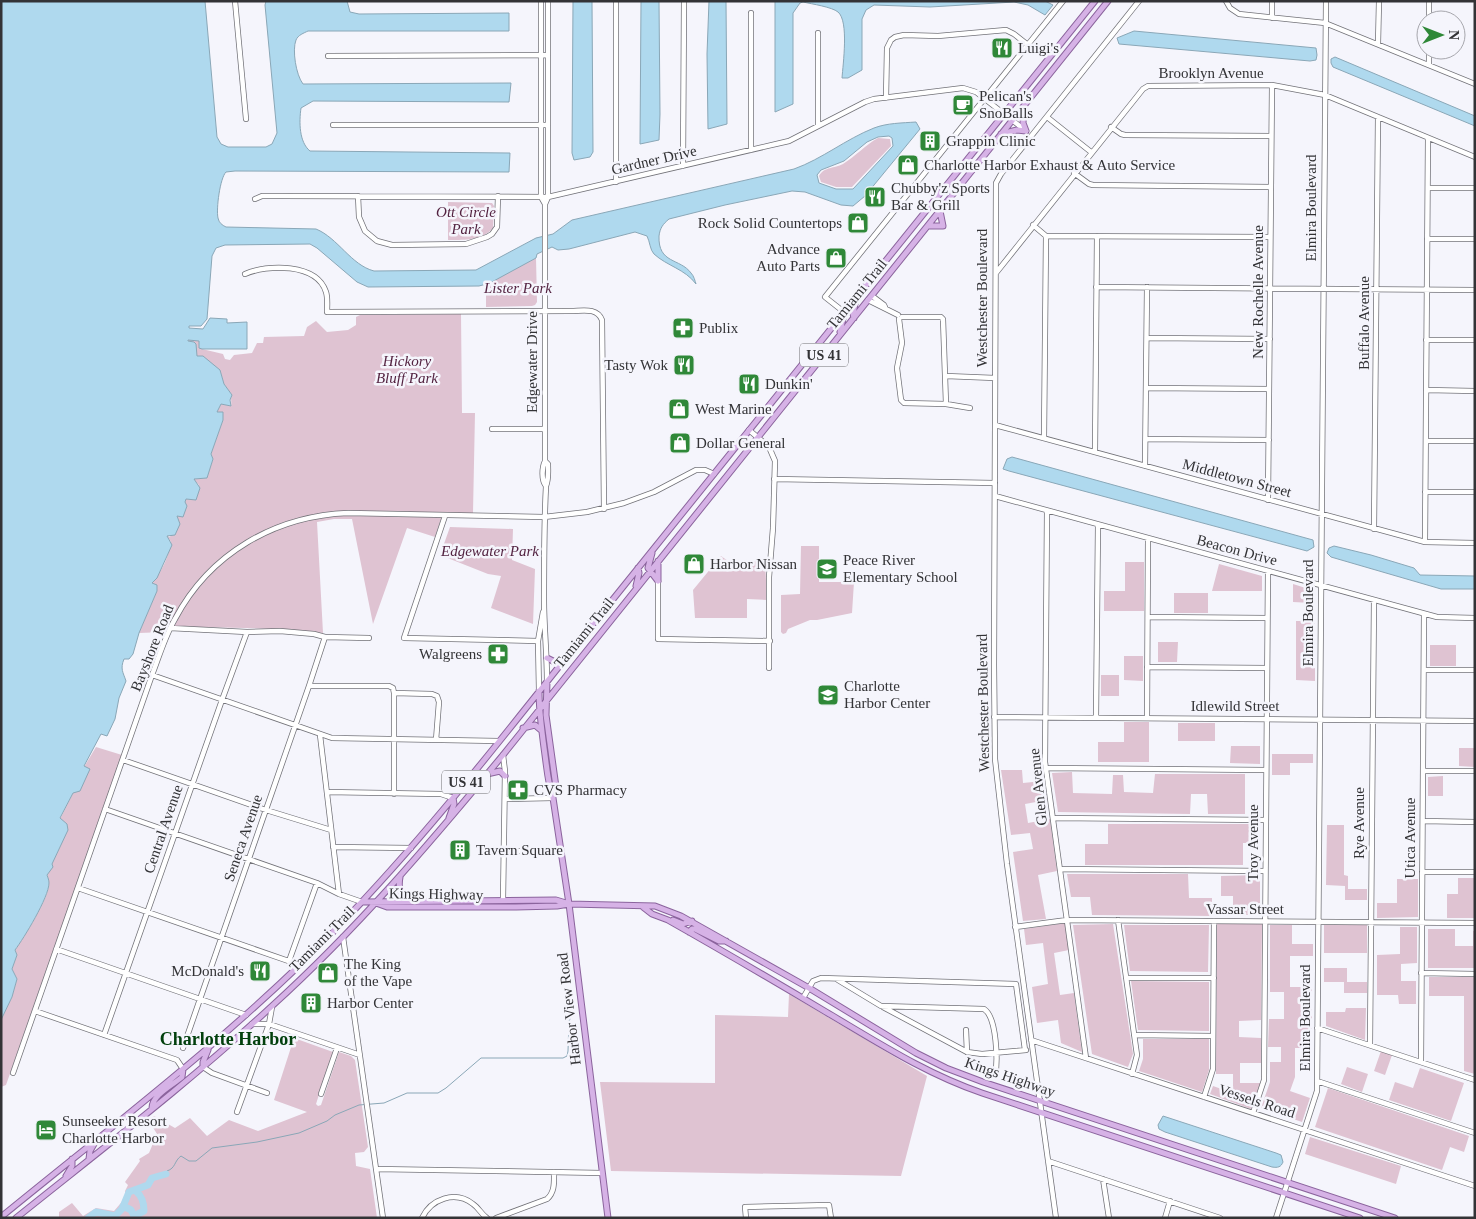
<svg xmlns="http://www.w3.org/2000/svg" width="1476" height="1219" font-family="'Times New Roman',serif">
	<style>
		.green { fill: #dfc3d2 }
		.water { fill: #afd9ee; stroke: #8aa7b7; fill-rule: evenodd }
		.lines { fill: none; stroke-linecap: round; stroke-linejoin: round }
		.stream { stroke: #8aa7b7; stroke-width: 1 }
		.river { stroke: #afd9ee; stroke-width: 7 }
		.minor-casing { stroke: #727278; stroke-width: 6 }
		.major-casing { stroke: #8b649d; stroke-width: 7 }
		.minor { stroke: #fff; stroke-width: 4.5 }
		.major { stroke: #d6b2e6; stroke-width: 5 }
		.labels { text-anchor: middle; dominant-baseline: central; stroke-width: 5; stroke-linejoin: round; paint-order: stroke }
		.shield { fill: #f5f5fc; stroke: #6d6d71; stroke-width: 1 }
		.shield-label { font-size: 14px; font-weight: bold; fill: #333336 }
		.poi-label { font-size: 15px; fill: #333336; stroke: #f5f5fc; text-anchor: start }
		.street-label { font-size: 15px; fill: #333336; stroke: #f5f5fc }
		.park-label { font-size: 15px; font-style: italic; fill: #532341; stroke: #f5f5fc }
		.quarter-label { font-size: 18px; font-weight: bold; fill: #02400d; stroke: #f5f5fc }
	</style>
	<rect width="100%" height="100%" fill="#f5f5fc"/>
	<path class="green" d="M878,138l12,1 1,7 -39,41h-16l-15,-5 -2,-6c6,-10 15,-7 24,-12 13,-8 22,-19 35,-26z
		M448,202l44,1 2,3 -1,22c-11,13 -31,12 -45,12z
		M536,258l1,44 -2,3 -3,1 -46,1v-23z
		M461,314l1,99h13l-2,100h-30l-8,24 -28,-9 -34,96 -21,-105h-18l-17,3 6,111c-52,-6 -104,-5 -156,-7l-2,6 -26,1 18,-42 -2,-6 -3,-1c10,-14 16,-25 19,-42l-4,-6 3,1 8,-18 -1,-3 9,-17 10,1 3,-15 -6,-6 14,-1 6,-19 -2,-5 12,-34 -6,-8 4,-8 10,2c1,-4 -1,-7 1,-11l-8,-11 -4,-14 -23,-13 -9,-18 11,2 3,8 21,5 2,5 5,1 4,-5 18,-2 5,-10h6l1,-6 40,-1 3,-9 9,-6 11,11 21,-2 8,-5v-8l4,-2z
		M450,527l63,2 -1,31 23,9 -2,55 -42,-16 10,-32 -13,-2 -48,-19z
		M801,546h18v36h35l-2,31 -35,7h-7l-22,9 -2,4 -3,1 -2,-2v-37l19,-1z
		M721,556l7,5h37l2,39 -20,-1v19h-52l-2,-28z
		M1125,562h19v49h-40v-20h21z
		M1219,564l43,12v15h-50z
		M1293,584l19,6v13l-19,-1z
		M1174,593h34v20h-34z
		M1296,621h19v60l-19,-1z
		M1158,642h20l-1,20h-19z
		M1430,645h26v21h-26z
		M1124,656h19v25l-19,-1z
		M1101,675h18v21h-18z
		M1124,722h25v40h-51v-20h26z
		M1178,723h37v18h-37z
		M1231,746h29v18l-30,-1z
		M96,747l26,8 -116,330 -5,2v-67l11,-23 5,-18 -5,-10 5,-14 -2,-5c10,-14 32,-49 34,-65 0,-4 -2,-8 -1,-11 3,-12 12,-23 15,-36 2,-5 5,-8 4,-14l-7,-5 13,-26 4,-2 12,-22 -5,-2z
		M1459,748h16v19l-16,-1z
		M1272,754h41v9h-23v12h-18z
		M1001,770h21l1,13 20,-2 4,19 -22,4 3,19 22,-4 7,52 -19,4 8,44 -23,2 -10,-69 20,-3 -3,-16 -19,2z
		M1072,772l1,21 39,1 1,-19h10l1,17 29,1 2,-19h90v40h-37l-1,-20h-16l-1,20 -132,-2 -6,-39z
		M1443,776v20h-15v-19z
		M1108,824h150v19h-15v22h-158v-21h23z
		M1327,825h17v50l4,1v13h19v11h-22v-14l-19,-1z
		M1067,874h121l1,24h23v18l-120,-1 -2,-18h-19z
		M1260,875v40h-27v-19h-12v-20z
		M1458,878h17v40h-28v-24h11z
		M1397,879h21v38l-41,1v-15h20z
		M1065,923l4,27 -15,3 6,42 14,-2 8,59 -21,-9 -3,-23 -21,3 -5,-36 16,-3 -5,-41 -17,2 -2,-16z
		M1217,923l45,1 -1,96 -22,1v16l22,1v25h-21v20h21l-10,26 -41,-15 3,-8 20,7v-19h-17z
		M1113,924l20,130 -5,13 -36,-13 -19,-129z
		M1124,925h85l-1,47 -78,-1z
		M1270,925h22v19h21v12h-23v31h22v61h-17v29l-5,14 20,7 -8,24 -41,-14 9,-26v-20h11v-15h-13l1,-28h15v-27h-14z
		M1324,925h43v28h-43z
		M1400,927h17v36l-16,1v17h15v23h-17l-1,-9h-21v-40l23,-1z
		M1428,929h27v17h18v-15h2v37h-47z
		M1324,968h23v14h20v11h-23v-11h-20z
		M1429,977h46v97l-11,-3v-75h-35z
		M1131,981l78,1v49l-71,-1z
		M789,994l138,82 -26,100 -290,-5 -11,-89 115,1v-68l73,2z
		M1346,1008h20l-1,32 -39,-14v-14h19z
		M294,1038l39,14 -17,52 2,2 3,-1 18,-53 12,4 4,4 13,87 -4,5 -9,1 1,13 14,3 7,49h-318v-6l13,-9 11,13 13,-8 18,3 12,-14 -1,-6 3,-6 -3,-3 15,-21 -1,-2 10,-6 8,-19 -8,-13 5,-5 21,12 15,-10 17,18 22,-16 29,11 49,-19 -33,-12z
		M1143,1039h66v31l-7,22 -63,-21 4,-12z
		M1381,1051l11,4 -7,20 -11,-4z
		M1347,1067l21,7 -6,18 -21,-8z
		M1420,1068l44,15 -13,38 -62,-21 6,-18 18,6z
		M1328,1088l141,48 -5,16 -14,-5 -8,23 -127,-43z
		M1310,1137l91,29 -5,18 -91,-30z"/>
	<path class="water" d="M1,1h204l12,136 4,7 7,3h38l6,-3 5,-11 -12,-128 1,-4h81l3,11 9,2 150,-1v18h-201c-4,2 -10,4 -12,9 -4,10 0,35 7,44l208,-1 -2,19 -196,-1 -12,7c-2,14 -2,34 9,43l200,2 -1,19 -274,-1 -9,1c-6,6 -10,37 -8,46 1,5 4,7 8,9l90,2c22,9 35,36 58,42l102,-1 60,-32 17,-4 19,-14 222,-51c28,-10 52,-30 80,-41 13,-5 28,-5 42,-6l4,7 -55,67 -12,10 -12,-1 -36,-13 -13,-1 -67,14 -56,14c-6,5 -9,9 -10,17 -1,28 21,22 32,37 3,3 4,8 5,11 -11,-15 -29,-18 -42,-30 -4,-4 -4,-12 -7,-18l-12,-4 -66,17 -11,1 -6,-3 -15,7 -1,4 -46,25 -11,3 -111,1 -11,-5 -40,-34 -7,-4 -85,1 -9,3 -4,8 -5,63 -6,7h-12v2l14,1 7,-11 17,1v4l20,-1v27h-45l-3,-1v-7l-11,-1v1l6,1 2,2 1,12h6l17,14 4,14 8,11 -2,5 1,6 -10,-2 -4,8h6v8l-12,34 2,5 -6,19 -13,1 6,9 -4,12 -10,-1 -1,3 2,4 -4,11 -6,-1 3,8 -5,11 -8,1 5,9 -15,33 -5,5 5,2v6l-18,42 -6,21 -4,5h-5c-4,10 -1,13 2,22l-7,17 -4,21 -8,17 -6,-2 -17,32 6,3 -10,22 -7,2 -13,25 7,6 1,6 -16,34 1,3 -6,8c1,3 2,5 2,8 0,14 -25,55 -34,67l2,5 -5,14 5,10 -5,18 -11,23zM889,136l3,2 1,8 -40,43h-17l-17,-6 -2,-8 4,-5 23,-9 23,-19 11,-5z
		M573,1h19l1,151 -3,5 -16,3 -2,-7z
		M641,1h18l1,113 -1,26 -19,4z
		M709,1h17l1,123 -19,5 -1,-75z
		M775,1h270l8,4 -8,10 -17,-10 -14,-3 -84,5 -56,-2 -8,5 -4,9v51l-14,8h-6c1,-14 7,-57 -4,-66 -6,-5 -26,-8 -35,-10l-3,1 -7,10v91l-18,8z
		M1134,31l182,17 1,7 -1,5 -6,1 -191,-17 -2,-6z
		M1335,57l140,59v10l-142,-59 -2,-4v-4z
		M1012,457l301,83 1,7 -7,4 -298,-80 -6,-2 4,-10z
		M1334,546l37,9 43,13 6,7 55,1v13h-34l-110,-32 -4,-4 2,-5z
		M1163,1116l113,37 5,2 2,7c-2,5 -5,6 -11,5l-107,-35 -6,-3 -1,-4z"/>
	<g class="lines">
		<path class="stream" d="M166,1174l1,-3c9,-3 7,-10 14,-15l8,5h7l16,-13 45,-6 42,-9 28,-12 8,-6 24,-10 25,-2 23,-10h31l8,-5 35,-30h82l4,-2 1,-5 1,-30 3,-6
			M133,1218l1,-2"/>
		<path class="river" d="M123,1206l8,4 3,6 10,-5c0,-9 -2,-15 -9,-21
			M88,1218l8,-6 19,4 7,-7 7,-17 19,-7 4,-7 14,-4"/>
		<g class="minor-casing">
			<path id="minor" d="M235,1l11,118
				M541,1v196l4,7
				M1226,1l4,7 9,6 86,9 150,61
				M751,13v137
				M1272,18v-17
				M1429,20v-19
				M818,33v93
				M1378,44l1,-43
				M328,56l220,-1
				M1429,65v-15
				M886,98l1,-50 4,-8 4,-3 9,-2 34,1 68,-6 8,4 14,11
				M1047,117l44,35
				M333,125h215
				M1111,127l10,7 4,1 146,1
				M683,166l1,-165
				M1074,173l15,11 4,1 178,2
				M616,182v-181
				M1428,188h47
				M358,196l1,21 6,14 12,10 15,4 74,-1 21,-7 5,-3 5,-7 1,-31
				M255,199l7,-3h20l266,1 241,-56 76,-39 9,-3 89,-11 13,4 50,39
				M1033,225l13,11 224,1
				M1427,239h48
				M996,273l147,-184 5,-3 124,-1 53,10 150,62
				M245,274c22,-10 72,-11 81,18 2,6 1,14 1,20l244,-1c11,0 26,-4 31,9l2,189
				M1096,287l379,3
				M872,296l12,9 1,2
				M868,300l30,15
				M844,312l-19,-15 238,-296
				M899,319l3,24 -5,25 4,32 3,3 42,1 -3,-85 -2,-2h-39
				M1147,338l123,1
				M1426,340h49
				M946,376l49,2
				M1146,388l123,1
				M1426,390l49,1
				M946,404l24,4
				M995,425l430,117 50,1
				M492,429h52
				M749,430l20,17 6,14 -2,67 -4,49v91
				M1044,438l2,-202
				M1146,439l123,1
				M1426,441h49
				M1095,452l2,-216
				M545,461l3,3c0,7 1,15 -2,22 -2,38 -2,76 -2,115 0,26 3,53 3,80
				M1145,466l2,-179
				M774,479l221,4
				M546,486c-5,-6 -4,-19 -1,-25v-257l3,-7v-196
				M1425,492h50
				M995,496l442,121 38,1
				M1268,500l4,-415
				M1047,511l-2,251 41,296
				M445,516l-41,122 134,3
				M1374,529l4,-412
				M1425,542l3,-404
				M658,581v58l112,2
				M1148,617l119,1
				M170,628l77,4 33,-1 34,3 11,3 44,1
				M1147,667l120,1
				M1424,670h51
				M152,675l180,63 167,3
				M309,686h80l4,2 1,5
				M539,691l-1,-50 5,-29
				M394,693l38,1 5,2 2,6 -3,38
				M994,717l481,4
				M1096,718l2,-193
				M1147,718l1,-180
				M320,735l19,159
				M503,755l2,16 -2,129
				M123,760l143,50 65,20
				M1046,768l220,2
				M1423,771h52
				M327,792l114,2 12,4
				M394,794v-101
				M505,799l48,-1
				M105,809l212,74 22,11 23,8
				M1053,818l213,2
				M1423,821l52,1
				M333,847l78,1
				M503,851h58
				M1060,869l205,2
				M1422,872h53
				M78,888l222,77
				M1118,920l19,135 -5,19
				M1015,927l52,-7 408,3
				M343,937l40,281
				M56,949l190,66
				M289,961l28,-78
				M1421,973l54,1
				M1126,978h88
				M838,980l43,26 103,3c13,8 14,53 11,67
				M803,998l10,-17 8,-3 195,6 9,66
				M883,1007l84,45 15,2 44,-4
				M35,1011l142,49 6,9
				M252,1024h17l91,31
				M1317,1028l158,52
				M966,1030l1,22
				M104,1035l118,-335 25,-68
				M1134,1035l79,1
				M1031,1040l444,146
				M1370,1045l4,-445
				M183,1048l126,-362 16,-49
				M1421,1062l3,-448
				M203,1067l9,6 55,20
				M13,1073l139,-398c7,-18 13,-39 23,-56 35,-66 100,-103 173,-106l196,4 43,-5 37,-9 30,-11 42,-22h9l9,4
				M1317,1081l158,52
				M321,1094l16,-46
				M1204,1097l9,-28 1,-148
				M237,1112l32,-88 3,-17
				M1253,1113l11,-33 4,-509
				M1048,1161l172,57
				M376,1169l226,4
				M1103,1179l6,39
				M422,1218c9,-19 33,-28 51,-14 6,4 8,10 14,14
				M496,1218l51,-19c8,-7 7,-17 7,-27
				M746,1218l-1,-11 84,-2 2,13
				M1056,1218l-49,-354 -12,-105 -1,-94 2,-482 5,-9 138,-173
				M1165,1218l5,-17
				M1276,1218l41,-127 9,-1090"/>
		</g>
		<g class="major-casing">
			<path id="major" d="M1001,134l16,-4 9,1 -3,-8 1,-16
				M928,226h15l-3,-15
				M854,318l-1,-4 3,-15
				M840,332l4,-18
				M652,553l-4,15 10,13
				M658,561v19
				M636,586l3,-13 -1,-5
				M547,658l8,4 8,-2
				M547,682l-1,33 10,72 -3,10
				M539,691c0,21 3,42 6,64 2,14 3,29 8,43l16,106 39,314
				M523,728l12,-3 6,5
				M487,774l13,-3 5,5
				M449,818l5,-14 -1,-6
				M400,877c-2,11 0,17 7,24
				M362,902l194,-2 10,3
				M376,903l11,4h129l41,-1 12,-2 86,2 26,10 128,72 107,65 30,15 37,14 412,136
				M643,907l9,7 16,6c53,30 106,61 158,92 51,30 100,62 156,81l378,125
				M673,920l10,4 9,-3
				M689,932l3,-3h3l24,12h7
				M203,1067v-5l5,-12
				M152,1108c0,-13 21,-23 30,-31l1,-8
				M89,1159l1,-8 4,-7
				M66,1176l6,-10v-7
				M1,1217c115,-94 234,-184 337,-290 100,-103 186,-218 276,-329 161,-198 320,-398 481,-597
				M16,1218c86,-69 175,-137 256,-212 85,-77 158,-163 231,-251l605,-754"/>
		</g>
		<use href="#minor" class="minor"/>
		<use href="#major" class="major"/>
	</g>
	<defs>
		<g id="restaurant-square" transform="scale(1.125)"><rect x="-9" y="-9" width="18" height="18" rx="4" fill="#2f8838" stroke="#f5f5fc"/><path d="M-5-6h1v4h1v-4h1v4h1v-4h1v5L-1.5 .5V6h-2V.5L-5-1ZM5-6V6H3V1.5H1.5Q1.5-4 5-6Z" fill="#fff"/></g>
		<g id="cafe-square" transform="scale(1.125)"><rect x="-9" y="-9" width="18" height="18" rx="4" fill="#2f8838" stroke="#f5f5fc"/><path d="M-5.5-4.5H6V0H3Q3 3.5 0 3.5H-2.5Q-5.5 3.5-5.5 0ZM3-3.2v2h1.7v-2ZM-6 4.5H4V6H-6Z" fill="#fff"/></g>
		<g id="building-square" transform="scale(1.125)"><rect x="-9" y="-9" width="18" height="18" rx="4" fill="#2f8838" stroke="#f5f5fc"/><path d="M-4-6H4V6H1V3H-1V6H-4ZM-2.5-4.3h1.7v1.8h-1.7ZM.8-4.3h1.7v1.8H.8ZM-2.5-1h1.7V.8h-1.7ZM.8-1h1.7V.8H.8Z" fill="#fff"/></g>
		<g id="shop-square" transform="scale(1.125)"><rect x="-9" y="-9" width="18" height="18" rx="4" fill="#2f8838" stroke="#f5f5fc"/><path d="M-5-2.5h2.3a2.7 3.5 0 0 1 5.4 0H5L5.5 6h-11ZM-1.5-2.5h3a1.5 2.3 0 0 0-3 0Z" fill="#fff"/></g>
		<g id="pharmacy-square" transform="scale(1.125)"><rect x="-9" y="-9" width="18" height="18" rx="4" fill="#2f8838" stroke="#f5f5fc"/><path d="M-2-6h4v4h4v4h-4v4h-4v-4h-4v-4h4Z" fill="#fff"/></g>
		<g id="school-square" transform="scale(1.125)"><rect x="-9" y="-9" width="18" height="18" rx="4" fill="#2f8838" stroke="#f5f5fc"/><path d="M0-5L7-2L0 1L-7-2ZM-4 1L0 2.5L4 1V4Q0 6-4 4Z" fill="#fff"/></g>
		<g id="hotel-square" transform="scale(1.125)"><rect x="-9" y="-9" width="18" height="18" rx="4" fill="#2f8838" stroke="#f5f5fc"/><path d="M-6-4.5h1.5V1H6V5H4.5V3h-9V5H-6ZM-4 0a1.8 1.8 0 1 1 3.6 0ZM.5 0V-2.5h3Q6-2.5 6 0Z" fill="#fff"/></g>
	</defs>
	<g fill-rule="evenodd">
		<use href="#restaurant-square" x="1002" y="48"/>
		<use href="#cafe-square" x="963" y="105"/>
		<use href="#building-square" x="930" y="141"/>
		<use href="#shop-square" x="908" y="165"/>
		<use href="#restaurant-square" x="875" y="197"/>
		<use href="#shop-square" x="858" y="223"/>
		<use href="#shop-square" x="836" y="258"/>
		<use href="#pharmacy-square" x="683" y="328"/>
		<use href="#restaurant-square" x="684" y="365"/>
		<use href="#restaurant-square" x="749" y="384"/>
		<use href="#shop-square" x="679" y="409"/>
		<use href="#shop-square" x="680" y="443"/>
		<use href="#shop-square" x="694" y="564"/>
		<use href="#school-square" x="827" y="569"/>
		<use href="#pharmacy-square" x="498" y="654"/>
		<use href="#school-square" x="828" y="695"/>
		<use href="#pharmacy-square" x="518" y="790"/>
		<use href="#building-square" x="460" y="850"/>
		<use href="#restaurant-square" x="260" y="971"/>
		<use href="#shop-square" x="328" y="973"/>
		<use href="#building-square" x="311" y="1003"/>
		<use href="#hotel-square" x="46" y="1130"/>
	</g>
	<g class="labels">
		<g class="shield">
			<rect x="800" y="343.5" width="48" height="23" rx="4"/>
			<rect x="442" y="770.5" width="48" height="23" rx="4"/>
		</g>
		<g class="shield-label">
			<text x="824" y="355">US 41</text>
			<text x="466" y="782">US 41</text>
		</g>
		<g class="poi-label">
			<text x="1018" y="48">Luigi's</text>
			<text x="979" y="96">Pelican's<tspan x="979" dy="17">SnoBalls</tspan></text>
			<text x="946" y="141">Grappin Clinic</text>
			<text x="924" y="165">Charlotte Harbor Exhaust &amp; Auto Service</text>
			<text x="891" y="188">Chubby'z Sports<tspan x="891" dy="17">Bar &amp; Grill</tspan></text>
			<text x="842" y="223" text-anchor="end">Rock Solid Countertops</text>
			<text x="820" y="249" text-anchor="end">Advance<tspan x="820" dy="17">Auto Parts</tspan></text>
			<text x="699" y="328">Publix</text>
			<text x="668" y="365" text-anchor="end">Tasty Wok</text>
			<text x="765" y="384">Dunkin'</text>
			<text x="695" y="409">West Marine</text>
			<text x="696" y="443">Dollar General</text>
			<text x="843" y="560">Peace River<tspan x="843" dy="17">Elementary School</tspan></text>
			<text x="710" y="564">Harbor Nissan</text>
			<text x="482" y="654" text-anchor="end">Walgreens</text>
			<text x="844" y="686">Charlotte<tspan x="844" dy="17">Harbor Center</tspan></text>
			<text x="534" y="790">CVS Pharmacy</text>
			<text x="476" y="850">Tavern Square</text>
			<text x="344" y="964">The King<tspan x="344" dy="17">of the Vape</tspan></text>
			<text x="244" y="971" text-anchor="end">McDonald's</text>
			<text x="327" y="1003">Harbor Center</text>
			<text x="62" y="1121">Sunseeker Resort<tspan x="62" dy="17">Charlotte Harbor</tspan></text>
		</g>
		<g class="street-label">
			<text x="1211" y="73">Brooklyn Avenue</text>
			<text transform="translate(654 160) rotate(-13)">Gardner Drive</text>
			<text transform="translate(1311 208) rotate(-90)">Elmira Boulevard</text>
			<text transform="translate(1258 292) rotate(-90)">New Rochelle Avenue</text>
			<text transform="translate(857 294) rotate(-51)">Tamiami Trail</text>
			<text transform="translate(982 298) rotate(-90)">Westchester Boulevard</text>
			<text transform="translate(1364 323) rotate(-90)">Buffalo Avenue</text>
			<text transform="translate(532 362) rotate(-90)">Edgewater Drive</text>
			<text transform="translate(1237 478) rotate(15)">Middletown Street</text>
			<text transform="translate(1237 550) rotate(15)">Beacon Drive</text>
			<text transform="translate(1308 613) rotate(-90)">Elmira Boulevard</text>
			<text transform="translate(584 633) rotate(-51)">Tamiami Trail</text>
			<text transform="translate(152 648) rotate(-68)">Bayshore Road</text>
			<text transform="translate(983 703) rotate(-91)">Westchester Boulevard</text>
			<text x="1235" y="706">Idlewild Street</text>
			<text transform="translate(1038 787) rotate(-96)">Glen Avenue</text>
			<text transform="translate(1359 823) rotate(-90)">Rye Avenue</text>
			<text transform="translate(163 829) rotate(-71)">Central Avenue</text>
			<text transform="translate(243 838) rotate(-71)">Seneca Avenue</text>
			<text transform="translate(1410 838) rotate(-90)">Utica Avenue</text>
			<text transform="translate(1253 843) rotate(-90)">Troy Avenue</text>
			<text transform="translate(436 894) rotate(1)">Kings Highway</text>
			<text x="1245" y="909">Vassar Street</text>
			<text transform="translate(322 939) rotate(-45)">Tamiami Trail</text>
			<text transform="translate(569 1009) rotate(-97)">Harbor View Road</text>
			<text transform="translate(1305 1018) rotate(-90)">Elmira Boulevard</text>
			<text transform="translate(1010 1077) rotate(19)">Kings Highway</text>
			<text transform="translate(1257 1101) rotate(18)">Vessels Road</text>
		</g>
		<g class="park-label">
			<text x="466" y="212">Ott Circle<tspan x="466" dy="17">Park</tspan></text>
			<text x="518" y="288">Lister Park</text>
			<text x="407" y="361">Hickory<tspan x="407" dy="17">Bluff Park</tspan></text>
			<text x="490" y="551">Edgewater Park</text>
		</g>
		<g class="quarter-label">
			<text x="228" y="1039">Charlotte Harbor</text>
		</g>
	</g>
	<rect width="1476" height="1219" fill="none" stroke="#333336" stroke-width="5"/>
	<g transform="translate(1441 35) rotate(90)"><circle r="24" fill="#f5f5fc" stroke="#a7a7ad"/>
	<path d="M0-4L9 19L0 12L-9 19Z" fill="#2f8838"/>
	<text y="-8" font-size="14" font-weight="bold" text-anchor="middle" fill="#333336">N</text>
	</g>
</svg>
